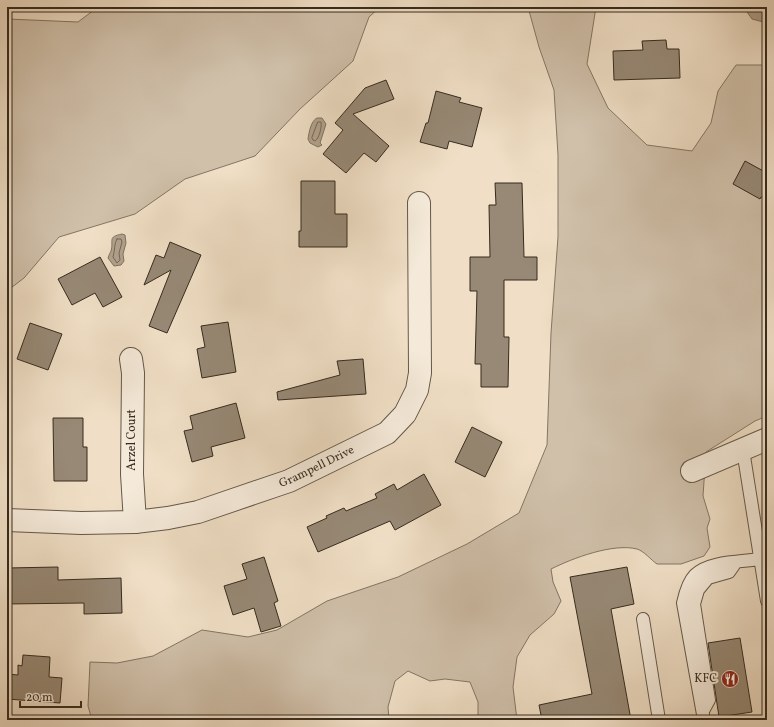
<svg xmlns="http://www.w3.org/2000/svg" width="774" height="727" font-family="Vollkorn,serif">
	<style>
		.green { fill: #d0c0aa; stroke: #837664 }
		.water { fill: #b1a28d; stroke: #807261 }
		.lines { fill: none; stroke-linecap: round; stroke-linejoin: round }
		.shore { stroke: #746656; stroke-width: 1 }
		.building { fill: #978976; stroke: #362b1f }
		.service-casing { stroke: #645849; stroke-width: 14 }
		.minor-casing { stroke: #645849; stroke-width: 24 }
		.service { stroke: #f5eada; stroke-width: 12 }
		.minor { stroke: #f5eada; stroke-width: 22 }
		.labels { text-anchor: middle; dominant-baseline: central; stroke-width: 4; stroke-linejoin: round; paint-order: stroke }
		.street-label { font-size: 12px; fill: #362b1f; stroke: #f5eada }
		.poi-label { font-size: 12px; fill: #362b1f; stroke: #f5eada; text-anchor: end }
	</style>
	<rect width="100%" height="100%" fill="#f0dfc6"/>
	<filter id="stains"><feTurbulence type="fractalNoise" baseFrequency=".005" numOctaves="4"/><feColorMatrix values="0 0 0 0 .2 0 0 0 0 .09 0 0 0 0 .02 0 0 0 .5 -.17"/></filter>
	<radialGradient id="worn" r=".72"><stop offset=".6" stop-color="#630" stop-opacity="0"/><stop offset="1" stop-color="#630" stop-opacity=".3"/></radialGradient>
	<path class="green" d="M98,7h282l-11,10 -16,44 -53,48 -45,47 -70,23 -50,35 -76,23 -35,41 -17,13v-272l71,3z
		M528,7h68l-9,57 21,44 39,37 45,6 19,-28 7,-32 18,-26h31v351l-12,5 -49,31 -3,44 7,23 -3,9 3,19 -6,9 -23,8h-24c-6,-4 -13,-13 -20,-15 -24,-6 -64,9 -86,20l2,13 8,19 -7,13 -24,21 -13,22 -4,30 4,33h-39v-18l-8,-20 -25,-3 -15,2 -22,-10 -13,10 -7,26 1,13h-297l-4,-14 2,-44 27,1 36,-7 49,-26 46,7 29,-7 50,-29 71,-24 69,-33 52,-31 28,-68 4,-112 7,-96v-82l-4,-65 -15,-43z"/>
	<path class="water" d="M746,7h21v16l-15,-4 -5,-7z
		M317,118h5l4,6 -6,19 2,2 -4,2 -8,-4 -2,-4c1,-7 3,-18 9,-21z
		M122,234l3,1 1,8 -3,11 1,7 -3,4 -7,1 -6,-8c1,-3 2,-5 3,-7 3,-11 -4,-14 11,-17z"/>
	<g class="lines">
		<path class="shore" d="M318,122h3c1,5 -2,17 -6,19l-2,-1 -1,-2z
			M117,239h4l1,3 -3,11 1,7 -3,3 -4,-6c2,-6 1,-14 4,-18z"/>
	</g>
	<path class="building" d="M666,40l1,9h12l1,29 -66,2 -1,-29 30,-1 -1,-9z
		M386,80l8,19 -41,15 36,32 -13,16 -12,-9 -18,20 -23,-19 20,-24 -8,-7 30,-35z
		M436,91l25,7 -2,4 23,6 -10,39 -23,-6 -2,8 -27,-7 6,-19h2z
		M745,161l22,12v27l-6,-3 -1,2 -27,-15z
		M301,181h34v33h12v33h-48v-16h2z
		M495,183h27l2,74h13v23h-33v57h5l-1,50h-27v-23h-6l2,-73h-7v-34h20l-1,-52h7z
		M170,242l31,13 -34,78 -18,-7 22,-56 -27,15 12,-30 8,3z
		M100,257l22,40 -19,10 -8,-14 -23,12 -14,-26z
		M228,322l8,50 -34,6 -5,-29 8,-2 -4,-21z
		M30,323l32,11 -14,36 -31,-11z
		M363,359l3,35 -88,6 -1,-8 63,-17 -3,-14z
		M236,403l9,35 -34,9 2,9 -21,6 -8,-31 9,-2 -3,-13z
		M53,418h30v29h4v34h-33z
		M472,427l30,15 -17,35 -30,-15z
		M424,474l17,31 -46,25 -5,-9 -72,31 -11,-25 20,-9 -1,-2 18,-8 2,3 31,-13 -2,-4 19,-10 3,6z
		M264,557l14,44 -4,2 7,23 -20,6 -7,-24 -21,7 -9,-29 23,-7 -5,-15z
		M58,567v13l63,-2 1,35 -38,1v-11l-77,1v-36z
		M627,567l7,37 -23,5 20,111h-89l-3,-15 53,-11 -22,-117z
		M740,638l12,74 -33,5 -11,-74z
		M23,655l27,2 -1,20 13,1 -2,25 -53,-4v-25l11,1v-10l4,1z"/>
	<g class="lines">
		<g class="service-casing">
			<path id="service" d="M743,450l24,151
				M643,619l16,101
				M703,711l6,-11 -15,-96 4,-14 10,-12 21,-6 7,-10
				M704,720l-21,-117c2,-9 5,-21 12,-28 14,-14 46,-13 65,-16"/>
		</g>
		<g class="minor-casing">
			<g id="minor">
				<path d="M131,359l2,14 -1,101 3,48"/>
				<path d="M692,471l75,-32"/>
				<path id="s1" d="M7,520l74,3 54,-1 33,-4 30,-6 91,-31 98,-48 18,-19 12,-24 3,-17 -1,-170"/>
			</g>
		</g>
		<use href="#service" class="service"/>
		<use href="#minor" class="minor"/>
	</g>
	<defs>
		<g id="restaurant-disc" transform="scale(0.9)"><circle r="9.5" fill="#8f2418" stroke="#f5eada"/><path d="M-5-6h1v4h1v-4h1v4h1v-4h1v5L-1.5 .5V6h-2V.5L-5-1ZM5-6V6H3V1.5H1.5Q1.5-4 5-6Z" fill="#fff"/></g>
	</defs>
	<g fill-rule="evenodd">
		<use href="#restaurant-disc" x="730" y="679"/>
	</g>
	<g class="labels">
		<g class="street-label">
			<text transform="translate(132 440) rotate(-90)">Arzel Court</text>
			<text stroke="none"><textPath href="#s1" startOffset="319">Grampell Drive</textPath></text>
		</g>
		<g class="poi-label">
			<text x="717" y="679">KFC</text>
		</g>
	</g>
	<rect width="774" height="727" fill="none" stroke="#f0dfc6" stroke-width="24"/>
	<rect x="8" y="8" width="758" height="711" fill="none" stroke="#362b1f" stroke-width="2"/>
	<rect x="12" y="12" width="750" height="703" fill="none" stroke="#362b1f"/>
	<path d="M20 701v6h61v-6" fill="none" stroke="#362b1f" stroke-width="2"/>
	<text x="26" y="701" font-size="12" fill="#362b1f" stroke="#f5eada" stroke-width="3" paint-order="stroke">20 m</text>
	<rect width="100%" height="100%" filter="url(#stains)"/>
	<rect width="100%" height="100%" fill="url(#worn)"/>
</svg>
